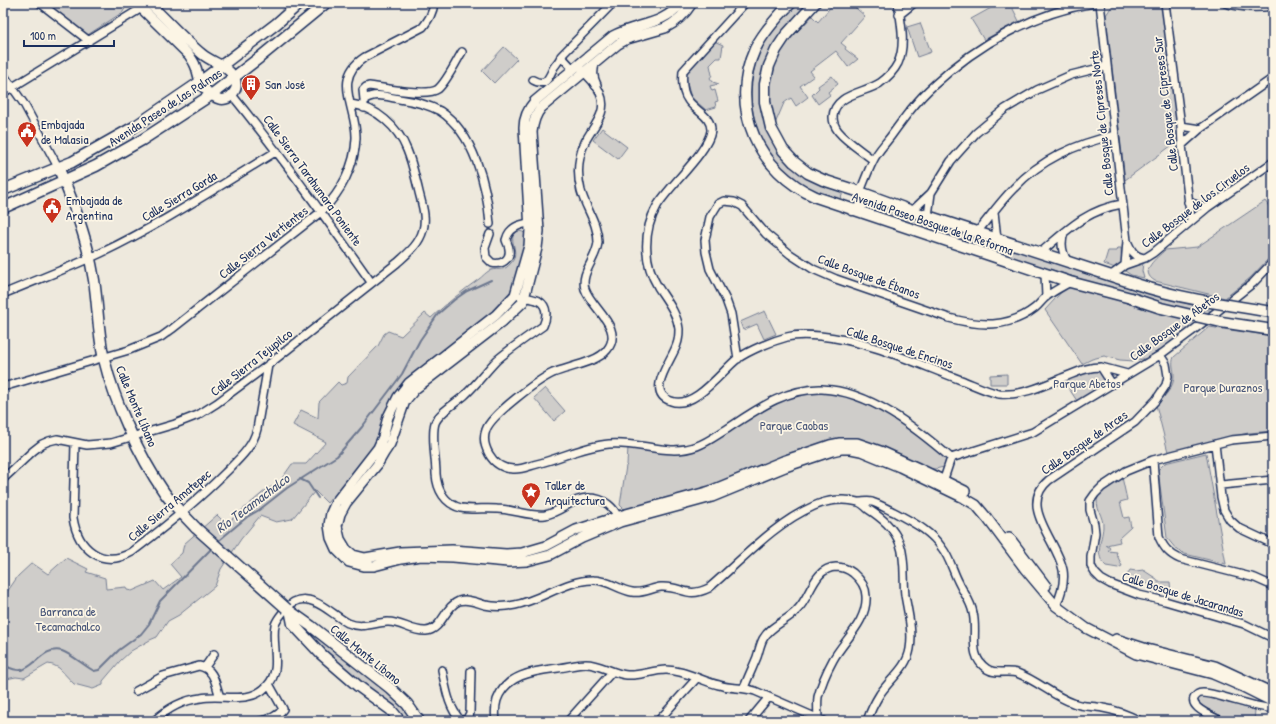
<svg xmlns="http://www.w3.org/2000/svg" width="1276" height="724" font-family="'Patrick Hand',sans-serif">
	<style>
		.green { fill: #cfcdca; stroke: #757e94 }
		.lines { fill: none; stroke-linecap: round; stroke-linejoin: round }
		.stream { stroke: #6c778f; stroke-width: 2 }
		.minor-casing { stroke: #1b2f5e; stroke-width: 10 }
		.tertiary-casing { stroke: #1b2f5e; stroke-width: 12 }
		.secondary-casing { stroke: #1b2f5e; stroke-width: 13 }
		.minor { stroke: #fcf5e5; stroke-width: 7 }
		.tertiary { stroke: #fcf5e5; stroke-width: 9 }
		.secondary { stroke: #fcf5e5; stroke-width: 10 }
		.secondary-bridge-casing { stroke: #1b2f5e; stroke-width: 13; stroke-linecap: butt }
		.secondary-bridge { stroke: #fcf5e5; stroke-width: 10 }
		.labels { text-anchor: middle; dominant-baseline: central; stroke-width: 3.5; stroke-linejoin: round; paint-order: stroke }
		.poi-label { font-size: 13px; fill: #1b2f5e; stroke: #fcf5e5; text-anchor: start }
		.street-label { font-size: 13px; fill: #1b2f5e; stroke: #fcf5e5 }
		.park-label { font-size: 13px; fill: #485679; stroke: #fcf5e5 }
		.water-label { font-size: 14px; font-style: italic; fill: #445376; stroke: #fcf5e5 }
	</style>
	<rect width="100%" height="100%" fill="#eee9dd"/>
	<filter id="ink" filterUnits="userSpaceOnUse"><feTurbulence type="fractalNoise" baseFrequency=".025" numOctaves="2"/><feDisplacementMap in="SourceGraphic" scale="8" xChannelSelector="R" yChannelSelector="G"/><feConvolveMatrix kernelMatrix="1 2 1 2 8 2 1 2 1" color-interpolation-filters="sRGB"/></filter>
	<g filter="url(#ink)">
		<path class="green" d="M46,3h82l-5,9 -37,24z
			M797,3h12l-30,33 -7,12 -11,59 7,26 9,16 65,42v5l-3,3c-17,-2 -36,-13 -49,-23 -39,-32 -50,-89 -26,-133 8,-15 20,-28 33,-40z
			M834,3h16l15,13 -24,27 5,4 -1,2 13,10 -10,8 -12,-16 -26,20 4,5 -14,10 8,11 -12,9 -5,-8 -7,5 -9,21c-8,-23 -6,-52 6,-72 8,-14 21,-24 31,-36l6,6z
			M1000,3h10l9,18 -35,19 -13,-21z
			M1133,3h25l6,5 15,132 -54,40 -19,-165 6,-9z
			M920,23l11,29 -14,5 -10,-30z
			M714,41l9,4 -2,13h-4l-7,7 2,10 -2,3 3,4 6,2 -9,2 2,5 3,-1 3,11 -3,1 1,5 -10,3 -15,-13 -3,-10 -2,-12 3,-6z
			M504,47l13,12 -23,24 -12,-12z
			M832,76l6,8 -10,8 2,3 -12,9 -6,-9 7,-7 -1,-2z
			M602,128l25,19 -9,12 -25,-19z
			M866,200l260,83 22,9 71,21 -72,45 -13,3 -14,-1 -16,-4 -12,3 -10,5 -37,-54 20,-22 19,-8 -222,-70z
			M1265,201l8,11v42l-23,24 -25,20 -70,-17c-17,-10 2,-23 10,-31l32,-3z
			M519,231l4,1 3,3 -8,47 -12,20 -99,79 -26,55 -47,64 -2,-3 -5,6 -12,-12 -23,28 -16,3 -16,-6 -19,23 -20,30 -6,17 -36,29 -11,6 -11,16 -7,3 -19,11 -11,10 -17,20v4l-10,4 -19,-5 -15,-16 -6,-3 -5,-1 -24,14 -8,-1 -10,2 -3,-2v-79l15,-22 14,-13 16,11 18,-16 22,11 -2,3 19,6 1,11 20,-2 1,3 5,1 23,-10 8,9 18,-13 -11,-13 12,-11 2,-9 33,-29 9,9 41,-35 11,-5 14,-20h14l20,-22 -33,-17 8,-15 17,8 1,-16 19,-20 3,3 6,-2 1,-6 30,-31 6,-12 4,-3 13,5 24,-23 6,5c15,-14 31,-27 48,-39 3,-2 8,-8 12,-9 8,-2 13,2 20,-7 11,-12 -7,-27 8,-32z
			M1118,248h3l1,16 -4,5 -14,-5 4,-13h9z
			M1138,263h5l-1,8 2,7 -13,-3 -6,-4v-2z
			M765,311l11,23 -12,5 -7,-15 -14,6 -3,-8z
			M1209,327l64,9v95l-25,2 -80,19 -12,-47c7,-7 19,-18 18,-30 0,-7 -3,-11 0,-18z
			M1101,367l11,17 -33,20 -17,-26z
			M1007,374v10h-17v-9z
			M545,388l20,23 -11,10 -20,-23z
			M816,392c51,2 93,36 131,67l-3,8 -9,2 -7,-1 -64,-25 -238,68 -6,-6 6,-39 1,-1 1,-18c26,5 47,10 73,1 34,-21 74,-53 115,-56z
			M1206,453l20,111 -41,-10 -9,-5 -9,-11 -9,-68 7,-7z
			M1122,477l5,23 -7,2 4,16 5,-1 2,10 -12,11 1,4 -14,3 4,3 -2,3 9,1 -1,3h1l5,11 -4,2 -12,-2c-12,-10 -4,-26 -3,-39 1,-10 -9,-20 -5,-30 3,-9 17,-15 24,-20z
			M1130,570l6,1 7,-1 14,9 1,3h12l1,11 -12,-7 -8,-1 -24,-10z
			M302,622l86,67 28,32h-15l-42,-36 -60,-58z
			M1200,696h4l51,14 -1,11h-23l-31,-16 -2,-4z"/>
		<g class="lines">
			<path class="stream" d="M300,479l8,4 10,15
				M217,542l30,-25 12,-7 28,-22 50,-32 25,-29 31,-41 9,-12 18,-34 18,-26 16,-14 13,-9 24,-11
				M3,665c5,2 12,6 18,5 14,-2 22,-24 41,-19 9,3 23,15 32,20l5,-1 20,-20 22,-16 8,-10 11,-23 53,-54"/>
			<g class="minor-casing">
				<path id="minor" d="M40,3l49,38
					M745,3l-62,68c-1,10 -1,21 5,29 7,11 24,16 23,31 -3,21 -42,55 -54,75 -14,25 -14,56 1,81 9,14 19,26 21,42 0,5 0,10 -2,15 -4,15 -33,48 -6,57 23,9 50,-29 66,-42 13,-9 35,-18 50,-22 11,-3 22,-2 33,-1 50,5 95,27 141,44 13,5 25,11 38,14 22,2 44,-8 63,-16 14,-5 24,-11 39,-11l11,17
					M1100,3l27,238 -2,24
					M1165,3l16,123 1,19 9,76
					M1225,3c16,5 32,5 48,3
					M899,15l15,-12
					M573,69l-12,-13 50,-51
					M582,70c6,7 15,14 18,23 9,19 -7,33 -15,49 -7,15 -8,33 -4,49 5,18 17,32 17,51 -1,17 -18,30 -13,47 6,19 40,39 22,61 -9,12 -39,17 -54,23 -15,7 -62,42 -67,57 -3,8 -1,17 3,24 5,9 14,15 24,15 8,1 16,-3 24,-5 24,-6 47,-18 72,-20 30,-3 59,13 88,2 11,-4 20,-11 30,-17 29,-19 59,-41 95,-40 48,2 94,39 129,69l-9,27
					M3,74l21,30 34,63
					M533,80c14,8 16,-4 21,-13 3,-4 6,-7 7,-11
					M3,93l142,-87
					M232,95c49,60 94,123 139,187
					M364,100l-1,-10 3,-3 3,-1c15,2 58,11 69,3 9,-8 18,-27 24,-37
					M364,108v-8c11,-8 23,-3 35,-1 14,2 28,5 41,12 34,22 47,75 50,113
					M1181,126l19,3
					M1182,145l18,-16 73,-51
					M873,160c-11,-9 -26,-18 -35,-29 -3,-4 -5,-9 -5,-14 1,-23 32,-24 47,-34 7,-5 14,-12 18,-20 8,-18 3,-41 0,-60
					M860,192c4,-10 8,-21 13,-31 4,-9 12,-17 18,-25 13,-18 26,-36 43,-51 44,-41 101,-73 161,-82
					M1188,202l19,6
					M912,211l19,-18 20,-32 25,-28 29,-24 32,-19 34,-15 36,-9
					M994,212l3,27
					M928,216l3,-23
					M977,232c12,-14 23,-30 36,-43 28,-30 63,-45 102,-54
					M1064,233c-4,11 -2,20 4,29
					M490,234l-5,14 1,9 6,6c9,2 19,-3 17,-14 0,-3 -2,-6 -3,-9 3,-12 13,-16 24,-17
					M1127,241c4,9 7,16 18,17
					M1040,253c26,-22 46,-43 82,-49
					M1045,274l1,23
					M1110,276l15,-11 20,-7 8,-5 54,-45 66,-46
					M3,294c33,-14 66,-26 98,-41 61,-29 118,-67 176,-102
					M519,296c6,2 14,2 20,5 9,5 8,17 4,25 -16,11 -32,22 -46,34 -11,11 -20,24 -31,34 -8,8 -27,18 -31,29 -4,13 1,36 1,51 1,16 9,30 25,34 12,2 24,0 36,1 16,0 33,8 48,6 17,-3 28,-18 45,-17 14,0 25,10 29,22
					M738,359l-7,-45 -5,-14 -16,-31 -4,-17 -1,-12 5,-23 8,-13 6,-3 10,1 8,4 24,28 24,20 23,15 23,10 113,39c30,8 59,11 86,-10 4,-3 7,-8 11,-11 7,-6 16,-10 24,-15
					M1101,367l26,7
					M3,387l126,-37 32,-13 11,-8 150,-118c19,-19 33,-45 34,-73 1,-30 -25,-59 9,-81l58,-30c6,-8 10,-14 11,-24
					M1273,436l-42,4 -78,20 -27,11 -24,16 -7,7 -5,7v9l4,14 1,9 -4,24v9l4,7 6,6 9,5 29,11 26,6 79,23 29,14
					M75,443l-2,75c5,31 29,51 59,34 33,-25 64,-50 93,-79 13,-13 28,-26 32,-44l11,-64
					M1215,444l6,53 3,13 6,10 9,8 34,16
					M951,458l82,-26 127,-77 31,-23 62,-49 20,-21
					M1153,460l6,77c5,11 10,17 21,22l75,19 18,8
					M3,479l30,-28 9,-7 7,-3 8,-2 30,6 24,-2 64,-19 23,-9 19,-12 51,-38 129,-102c10,-9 22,-18 26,-33 4,-14 -2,-28 -5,-42 -3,-12 -6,-26 -11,-38 -9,-23 -31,-43 -56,-46
					M1221,485l52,-5
					M860,502c3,0 8,-1 12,0 7,2 15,7 22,10 18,10 36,18 48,36 8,10 11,24 17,35 5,11 12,18 14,30 5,20 -6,43 14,56 9,6 20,1 30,4 21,8 36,23 56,30 9,4 20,3 30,5 13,2 25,7 37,13
					M1056,606c5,-11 9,-24 7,-36 -5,-29 -46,-64 -14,-90l86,-58 21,-22 10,-15 2,-9 -2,-12 -6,-9
					M205,667l9,-13
					M442,670c4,18 6,37 19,51
					M744,688c4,-11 9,-21 13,-31 2,-6 3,-12 6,-18 8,-14 24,-18 34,-29 14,-13 16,-42 39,-43 7,0 12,2 17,6 7,6 13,13 13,23 2,25 -22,44 -33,64 -6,11 -12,25 -15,37 -1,8 0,16 0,24
					M136,691l27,-15 36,-10c16,3 16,18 21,31
					M154,721c13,-12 29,-21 47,-23 23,-4 48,7 66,-12 16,-16 4,-42 8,-61 2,-6 6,-10 9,-14 3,-3 6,-7 10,-9 19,-10 38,13 54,21 14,6 25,0 39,-1 13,-1 25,10 39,9 16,-1 19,-25 33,-30 9,-3 18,2 26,4 10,2 20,2 30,0 26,-5 53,-26 79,-25 14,0 25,10 38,12 11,2 19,-4 29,-5 22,-1 25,12 48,1 34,-29 64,-64 105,-82 13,-6 30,-8 44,-4 4,1 7,4 10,7 14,9 26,19 32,35 6,16 3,35 5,51 3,18 8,36 5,54 -3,19 -20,30 -30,45 -5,8 -10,18 -13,27
					M261,721c8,-1 18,-6 22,-12l-14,-25
					M466,721l4,-8 1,-42
					M496,721c-1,-7 -1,-14 1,-21 9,-26 38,-29 61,-32 9,-1 19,-4 28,-4 14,0 27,10 41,11 13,1 26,-5 39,-5 19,0 35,11 53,15 12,4 24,2 36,6l69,30
					M568,721l44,-49
					M658,721l39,-43
					M749,721l20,-24
					M1221,721c-7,-4 -39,-16 -23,-27 8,-6 59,16 75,14"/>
			</g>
			<g class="tertiary-casing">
				<path id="tertiary" d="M136,3l53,52c2,3 5,7 6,10 3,6 3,13 6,18 7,12 23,25 33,9 3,-4 3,-10 0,-15 -7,-12 -21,-14 -32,-23 -18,-15 -35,-34 -53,-51
					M681,3c-18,23 -44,20 -68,33l-78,65c-7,8 -11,16 -11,27l6,102 -1,16 -14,49 -19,20 -87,68 -11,14 -10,20 -5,20 -5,11 -42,54 -5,11 -2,12 2,13 5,11 13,13 15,4h10l27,-7 20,-3 32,1 55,5 19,-1 23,-6 32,-17 38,-16 92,-25 73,-30 47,-16 9,-2h10l10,2 39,16 64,31 12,7 11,13 38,51 31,37 30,22 50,26 77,20 28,12 32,16
					M692,3c-7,11 -15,19 -27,25l-38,11 -9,5 -77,64c-6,7 -8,15 -9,24l7,99 -2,17 -14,54 -21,20 -87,67 -10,12 -15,43 -6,9 -7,12 -31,38 -6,11 -3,12 3,13 6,10 7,6 12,3 35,-6 52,-2 54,4 16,-1 24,-7 30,-16 50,-16 84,-23 73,-30 47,-16 10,-2h17l26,9 33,15 49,24
					M594,64c-2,8 -2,13 2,21
					M1009,537l37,49
					M1116,639l31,10 68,17 58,27"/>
			</g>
			<g class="secondary-casing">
				<path id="secondary" d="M791,3c-14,14 -27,28 -36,46 -27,59 4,123 61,148l254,85 61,16
					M815,3l-29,32 -10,15 -7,16 -4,18v18l6,26 12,22 11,12 14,11 15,7 37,12 52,19 224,73
					M58,167c16,36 30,74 36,113 4,26 4,54 10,79 10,42 35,97 60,133 9,13 21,24 32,36
					M3,190l69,-28 62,-35 66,-45 76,-58 24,-21
					M3,208l93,-42 46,-26 69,-45 48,-37 67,-55
					M852,210c11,-1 14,-9 8,-18
					M287,609l24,17 79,62 17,16 12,17
					M291,614l2,10 28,30 37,32 33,24 9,11"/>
			</g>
			<use href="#minor" class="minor"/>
			<use href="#tertiary" class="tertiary"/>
			<use href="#secondary" class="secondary"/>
			<g class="secondary-bridge-casing">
				<path id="secondary-bridge" d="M1136,284c45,15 91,21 137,28
					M1131,298l30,10 60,14 52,8
					M196,528l91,81"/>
			</g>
			<use href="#secondary-bridge" class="secondary-bridge"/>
		</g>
	</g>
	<defs>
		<g id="building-pin" transform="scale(1)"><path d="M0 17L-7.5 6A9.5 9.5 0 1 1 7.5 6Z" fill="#c8321e" stroke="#fcf5e5"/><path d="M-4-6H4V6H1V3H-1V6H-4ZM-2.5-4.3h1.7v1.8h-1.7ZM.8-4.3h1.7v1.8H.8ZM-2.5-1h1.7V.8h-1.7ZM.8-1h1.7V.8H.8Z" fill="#fff"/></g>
		<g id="civic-pin" transform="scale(1)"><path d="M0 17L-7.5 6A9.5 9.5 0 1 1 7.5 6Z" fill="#c8321e" stroke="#fcf5e5"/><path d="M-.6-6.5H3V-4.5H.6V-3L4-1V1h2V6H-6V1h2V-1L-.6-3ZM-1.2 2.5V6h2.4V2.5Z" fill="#fff"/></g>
		<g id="sight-pin" transform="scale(1)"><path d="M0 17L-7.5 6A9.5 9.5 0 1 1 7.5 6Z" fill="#c8321e" stroke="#fcf5e5"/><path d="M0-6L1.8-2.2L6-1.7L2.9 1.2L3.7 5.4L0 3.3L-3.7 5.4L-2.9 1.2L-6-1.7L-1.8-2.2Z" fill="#fff"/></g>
	</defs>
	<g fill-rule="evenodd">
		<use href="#building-pin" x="251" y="84"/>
		<use href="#civic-pin" x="27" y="131"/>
		<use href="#civic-pin" x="52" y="207"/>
		<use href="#sight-pin" x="531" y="492"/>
	</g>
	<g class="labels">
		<g class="poi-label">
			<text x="265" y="84">San José</text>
			<text x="41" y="124">Embajada<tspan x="41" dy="15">de Malasia</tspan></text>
			<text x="66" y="200">Embajada de<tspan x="66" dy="15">Argentina</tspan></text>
			<text x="545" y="485">Taller de<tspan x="545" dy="15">Arquitectura</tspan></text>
		</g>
		<g class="street-label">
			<text transform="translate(1165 104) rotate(-97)">Calle Bosque de Cipreses Sur</text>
			<text transform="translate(165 107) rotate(-33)">Avenida Paseo de las Palmas</text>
			<text transform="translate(1101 123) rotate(-96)">Calle Bosque de Cipreses Norte</text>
			<text transform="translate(313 180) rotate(54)">Calle Sierra Tarahumara Poniente</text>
			<text transform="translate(179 196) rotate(-31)">Calle Sierra Gorda</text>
			<text transform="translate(1195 205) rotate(-37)">Calle Bosque de los Ciruelos</text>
			<text transform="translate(933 223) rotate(19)">Avenida Paseo Bosque de la Reforma</text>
			<text transform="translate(263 242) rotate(-38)">Calle Sierra Vertientes</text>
			<text transform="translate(869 276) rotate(20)">Calle Bosque de Ébanos</text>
			<text transform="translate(1174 326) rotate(-36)">Calle Bosque de Abetos</text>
			<text transform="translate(900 347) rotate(18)">Calle Bosque de Encinos</text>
			<text transform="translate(251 362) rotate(-38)">Calle Sierra Tejupilco</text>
			<text transform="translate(137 406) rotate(67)">Calle Monte Líbano</text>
			<text transform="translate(1084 442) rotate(-35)">Calle Bosque de Arces</text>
			<text transform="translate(169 505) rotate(-40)">Calle Sierra Amatepec</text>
			<text transform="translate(1183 594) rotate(17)">Calle Bosque de Jacarandas</text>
			<text transform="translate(366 654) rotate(39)">Calle Monte Líbano</text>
		</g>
		<g class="park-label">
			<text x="1087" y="383">Parque Abetos</text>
			<text x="1223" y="387">Parque Duraznos</text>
			<text x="794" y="425">Parque Caobas</text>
			<text x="68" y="611">Barranca de<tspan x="68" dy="15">Tecamachalco</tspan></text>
		</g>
		<g class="water-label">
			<text transform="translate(252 503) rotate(-37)">Río Tecamachalco</text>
		</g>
	</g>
	<rect width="1276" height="724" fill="none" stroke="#fcf5e5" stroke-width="16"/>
	<rect x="8" y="8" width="1260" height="708" fill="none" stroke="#1b2f5e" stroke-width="1.5" filter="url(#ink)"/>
	<path d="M24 40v6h90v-6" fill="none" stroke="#1b2f5e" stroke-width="2"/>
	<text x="30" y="40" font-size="12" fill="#1b2f5e" stroke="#fcf5e5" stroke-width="3" paint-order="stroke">100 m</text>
</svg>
